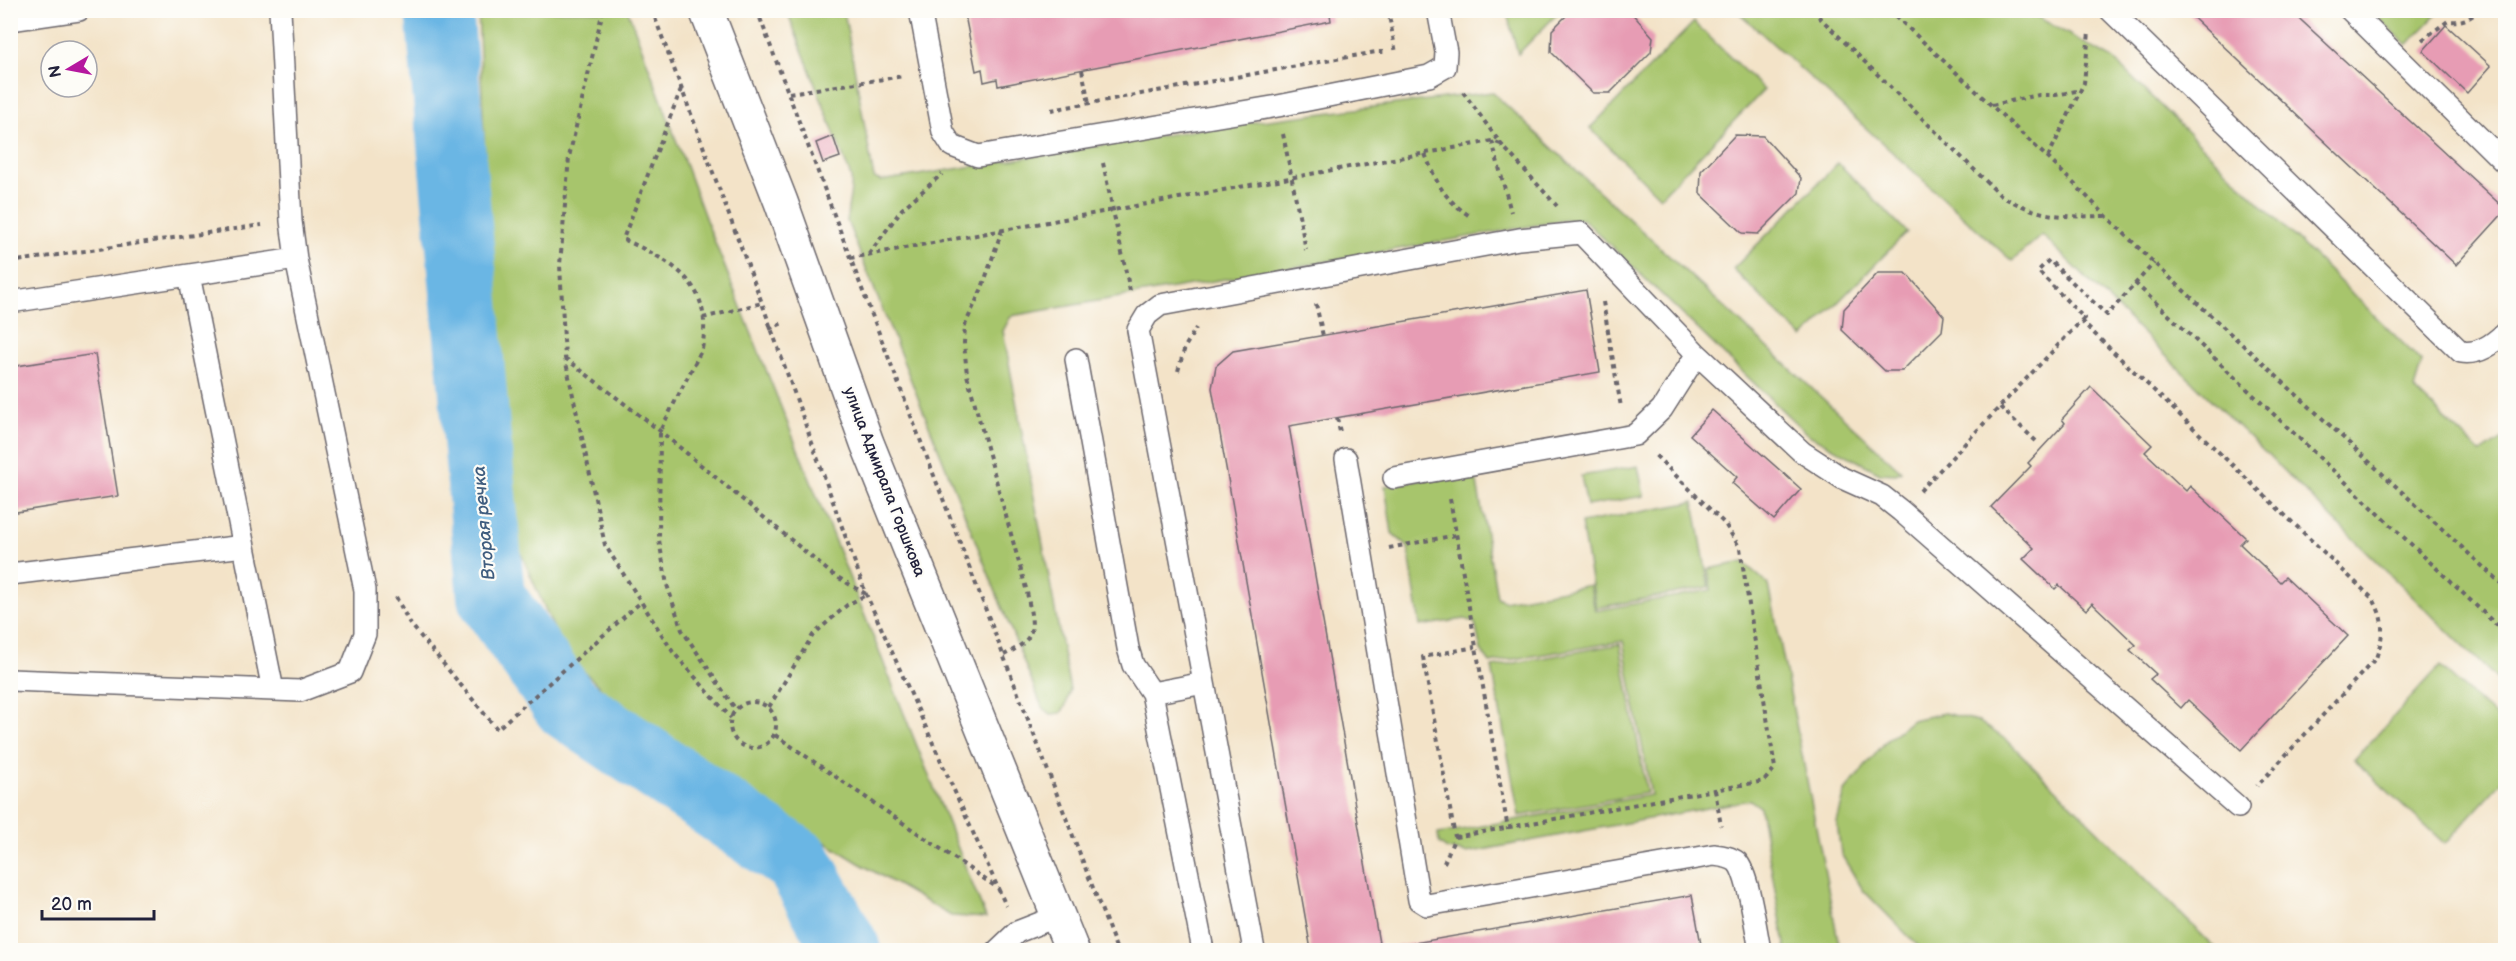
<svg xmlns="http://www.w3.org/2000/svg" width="2516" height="961" font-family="'Balsamiq Sans',sans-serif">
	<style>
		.green { fill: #a7c56c; stroke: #647454; stroke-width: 1.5 }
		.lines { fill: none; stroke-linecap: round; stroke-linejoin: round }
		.river { stroke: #6bb6e4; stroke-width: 68 }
		.building { fill: #e79cb4 }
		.service-casing { stroke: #6b666c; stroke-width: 24 }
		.primary-casing { stroke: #6b666c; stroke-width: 36 }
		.path { stroke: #6b666c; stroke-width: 4; stroke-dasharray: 4.5 4.5; stroke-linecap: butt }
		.service { stroke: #fff; stroke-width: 21 }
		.primary { stroke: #fff; stroke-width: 33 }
		.labels { text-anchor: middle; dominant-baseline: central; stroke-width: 4.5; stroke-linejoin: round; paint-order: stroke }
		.street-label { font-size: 16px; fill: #22223b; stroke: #fdfcf7 }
		.water-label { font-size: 18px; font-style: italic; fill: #3f5d7f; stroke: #fdfcf7 }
	</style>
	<rect width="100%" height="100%" fill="#fdfcf7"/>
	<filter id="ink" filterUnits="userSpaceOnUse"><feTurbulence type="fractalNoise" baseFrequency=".0167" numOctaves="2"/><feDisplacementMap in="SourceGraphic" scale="12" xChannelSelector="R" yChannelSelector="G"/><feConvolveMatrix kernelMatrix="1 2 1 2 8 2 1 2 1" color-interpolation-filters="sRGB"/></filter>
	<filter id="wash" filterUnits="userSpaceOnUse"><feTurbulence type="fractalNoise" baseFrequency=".008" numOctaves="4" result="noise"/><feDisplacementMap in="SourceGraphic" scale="24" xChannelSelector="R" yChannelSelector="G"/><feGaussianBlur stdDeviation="1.35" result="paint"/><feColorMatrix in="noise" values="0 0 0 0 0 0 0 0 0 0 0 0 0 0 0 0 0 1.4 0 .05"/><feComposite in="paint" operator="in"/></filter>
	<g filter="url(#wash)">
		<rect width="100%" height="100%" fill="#f3e3c8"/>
		<path class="green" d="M1506,10h54v1l-42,43z
			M478,11h150l78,209 280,698 -35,-2 -92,-53 -140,-86 -98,-69 -57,-56 -48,-110 -17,-85z
			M787,11h57l30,167 7,3 333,-54 278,-35 409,379 -5,3 -16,-1 -73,-39 -224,-215 -17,1 -555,96 -8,15 67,359 -4,15 -5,8 -10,1 -9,-7 -195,-486c0,-18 6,-29 4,-44z
			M1737,11h290l86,48 309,303 -8,27 67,64 24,-16v250l-463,-452 -30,26z
			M2381,11v-1l59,1 -33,34 -31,-29z
			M1694,22l70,68 -104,107 -70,-69z
			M1838,163l69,69 -104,106 -70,-69z
			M1638,466l6,30 -57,10 -6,-30z
			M1475,471l22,126 7,4 86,-16 5,26 116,-21 -3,-21 35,-7 26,23 71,365h-54l-26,-143 -10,-7 -284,53 -19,-4 -8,-6 -1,-9 213,-39 -28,-154 -133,22 -9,-12 -6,-28 -10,-4 -45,7 -12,-79 -16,-14 -7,-47z
			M1694,502l15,85 -113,21 -15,-85z
			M1620,644l27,149 -128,23 -27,-149z
			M2440,666l66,60 -1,52 -60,66 -91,-84z
			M1944,713l34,8 30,20 209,209h-295l-59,-60 -22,-36 -4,-32 8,-31 42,-51 25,-20z"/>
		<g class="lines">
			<path class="river" d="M439,10l52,587 76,109 231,156 49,88"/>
		</g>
		<g id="blocks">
			<path class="building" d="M964,10h375v3l-9,1 1,7 -333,65 -1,-7 -13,3 -2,-13 -6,2z
				M1572,10h57l24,27 -2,15 -41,41h-17l-42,-41 1,-22z
				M2185,10h105l216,200 -50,55z
				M2446,25l45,41 -24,27 -44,-42z
				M1735,135l28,1 38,42 -2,15 -41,41 -16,-1 -42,-40 1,-22z
				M833,136l7,21 -17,6 -7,-20z
				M1878,273h28l38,43 -2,15 -40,40h-17l-43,-41 2,-21z
				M1586,290l14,82 -311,54 91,523 312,-54 10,55h-391l-99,-562 4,-22 17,-15z
				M95,354l23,142 -108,17v-146z
				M2091,387l61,58 -7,7 41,39 4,-5 56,52 -6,6 40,38 5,-5 63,59 -107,114 -53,-50 -7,8 -31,-29 6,-5 -26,-24 6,-5 -44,-42 -6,7 -27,-25 -4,4 -32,-30 11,-11 -43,-41 40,-41 -3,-3 37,-40 -3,-4z
				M1712,410l89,79 -27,31 -42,-37 5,-6 -47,-42z"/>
		</g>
	</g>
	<g filter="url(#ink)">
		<use href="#blocks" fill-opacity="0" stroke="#6b666c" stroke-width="1.5"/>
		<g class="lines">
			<g class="service-casing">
				<path id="service" d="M920,10l23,122 9,14 26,10 300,-50 151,-30 16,-9 1,-15 -8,-42
					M2110,10l351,342c18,3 32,-8 45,-20
					M2350,10l156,154
					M10,20l69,-10
					M189,275l84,415
					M10,302l286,-43 -5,-38 -11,-211
					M1076,359l52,289 5,17 19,28 52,-10
					M1346,459l73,441 8,5 287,-50c8,1 17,2 23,7 12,13 19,69 23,88
					M1394,478l241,-43 27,-26 35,-55
					M10,574l234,-28
					M10,680l290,11 50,-19 15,-38v-44l-69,-331
					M1152,693l51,257
					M998,950l19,-18 41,-16
					M1254,950l-116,-620 9,-15 13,-10 359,-66 62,-6 116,121 105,98 40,26 40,18 19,15 337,296"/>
			</g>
			<g class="primary-casing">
				<path id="primary" d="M706,10l75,192 86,241 205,507"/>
			</g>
			<path class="path" d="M603,10l-34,147 -9,108 5,93 40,187 68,107 58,66
				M652,10l110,293 104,291 140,312
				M757,10l105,279 255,661
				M1388,10l8,43
				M1812,10l189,186c42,22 58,21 104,20
				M1889,10l159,148 106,105 352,325
				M2422,40l26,-19c13,1 21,-1 31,-11
				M1082,70l7,33
				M681,89l-58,150c51,24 91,44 79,110l-42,82 -1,109 8,45 15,45 54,80
				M1463,92l38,52 56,62
				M789,93l115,-17
				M1992,105l47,-10h17l25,-5
				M1051,110l325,-58h11
				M1283,134l23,116
				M1492,141l19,71
				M1425,154c13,31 17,43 46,63
				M2048,157l36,-74 5,-51
				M1103,163l27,128
				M1002,230l-20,58 -17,37 -1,18 3,32 60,217c6,36 13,45 -23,63
				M869,254l33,-45 40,-35
				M850,258l642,-117 9,3
				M10,262l252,-37
				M2135,283l371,351
				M1603,302l18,105
				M1316,304l7,32
				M703,318l59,-15
				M2081,321l3,-3 -46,-47 11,-11 58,55 47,-52
				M769,329l16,-7
				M565,358l95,73 172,143 34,20
				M1178,371l7,-24 11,-19
				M2000,407l37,35
				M1337,418l3,14
				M1920,491l161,-170 292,278c12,21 11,36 3,59l-119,128
				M1450,499l58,330
				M1389,548l67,-13
				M396,597l13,25 88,107 144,-127
				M730 725a23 23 0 1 1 46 0a23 23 0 1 1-46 0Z
				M769,707l44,-72 34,-30 19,-10
				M775,735l224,154
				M1715,790l6,36
				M1455,837l309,-56 11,-13 -35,-220 -15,-24 -70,-69
				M1444,863l11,-26 -32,-180 52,-10"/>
			<use href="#service" class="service"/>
			<use href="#primary" class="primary"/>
		</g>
	</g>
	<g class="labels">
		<g class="street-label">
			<text transform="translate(884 482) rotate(69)">улица Адмирала Горшкова</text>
		</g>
		<g class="water-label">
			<text transform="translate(484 523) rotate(-95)">Вторая речка</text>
		</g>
	</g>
	<rect width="2516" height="961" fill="none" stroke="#fdfcf7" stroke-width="36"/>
	<g transform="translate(69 69) rotate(260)"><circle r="28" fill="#fdfcf7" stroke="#a5a5ac" stroke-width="1.5"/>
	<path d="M0-4.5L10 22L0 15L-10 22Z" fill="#b5179e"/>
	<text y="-9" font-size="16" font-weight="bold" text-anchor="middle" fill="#22223b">N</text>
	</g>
	<path d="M42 910v9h112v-9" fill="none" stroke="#22223b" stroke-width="3"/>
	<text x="51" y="910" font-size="18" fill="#22223b" stroke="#fdfcf7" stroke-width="4.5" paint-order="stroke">20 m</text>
</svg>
